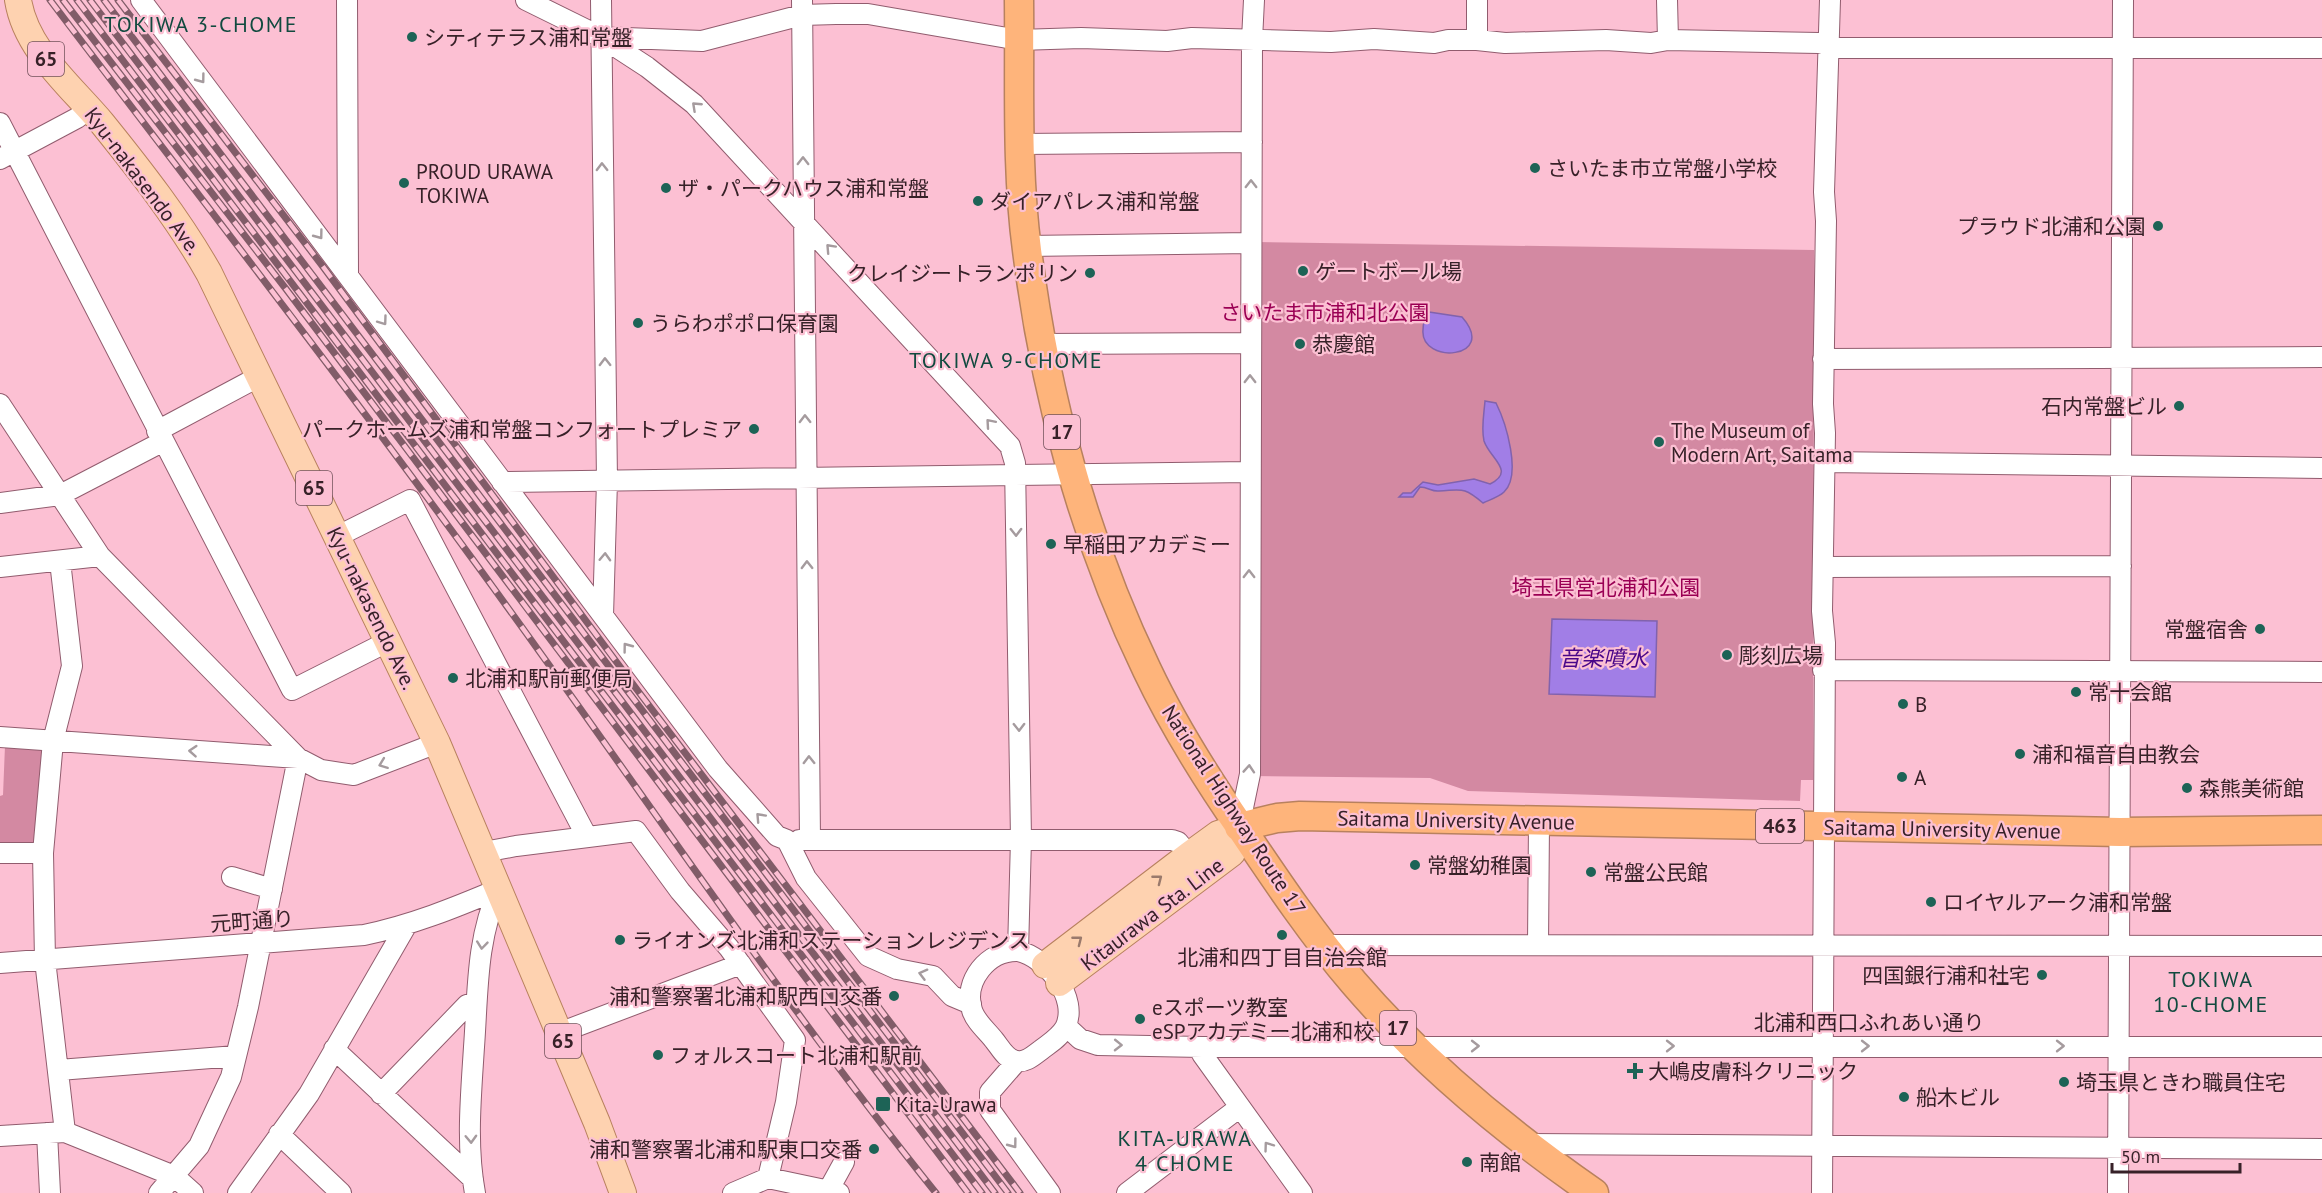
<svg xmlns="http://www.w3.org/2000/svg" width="2322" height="1193" font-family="'PT Sans','Noto Sans JP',sans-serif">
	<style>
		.green { fill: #d389a2 }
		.water { fill: #a17ee6; stroke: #8162ad; stroke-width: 1.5 }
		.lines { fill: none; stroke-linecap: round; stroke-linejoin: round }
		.minor-casing { stroke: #915c6e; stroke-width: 22 }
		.major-casing { stroke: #b8815e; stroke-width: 28 }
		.highway-casing { stroke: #b8815e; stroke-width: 31 }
		.minor { stroke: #fff; stroke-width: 20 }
		.major { stroke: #fed2b0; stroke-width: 26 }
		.highway { stroke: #feb47b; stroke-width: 28 }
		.rail-casing { stroke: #815c68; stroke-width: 7 }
		.rail { stroke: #fcc0d3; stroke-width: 4.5; stroke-dasharray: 14; stroke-linecap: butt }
		.oneway { stroke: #a59b9e }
		.oneway2 { stroke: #9a7a6c }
		.poi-dot { fill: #1d6356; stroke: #fcc0d3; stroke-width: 2 }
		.labels { text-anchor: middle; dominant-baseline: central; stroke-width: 4.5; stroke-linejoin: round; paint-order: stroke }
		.shield { fill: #fcc0d3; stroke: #72515b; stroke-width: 1.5 }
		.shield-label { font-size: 20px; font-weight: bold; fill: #372128 }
		.poi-label { font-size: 21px; fill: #372128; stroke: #fcc0d3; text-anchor: start }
		.street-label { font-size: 21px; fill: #372128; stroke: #fcc0d3 }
		.park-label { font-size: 21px; fill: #9a0054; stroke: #fcc0d3 }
		.neighbourhood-label { font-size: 22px; letter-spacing: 1.5px; fill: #114a3f; stroke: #fcc0d3 }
		.water-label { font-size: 22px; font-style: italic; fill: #490689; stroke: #fcc0d3 }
	</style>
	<rect width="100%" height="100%" fill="#fcc0d3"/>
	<path class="green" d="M1255,242l559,8 -1,530h-12l-1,21 -332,-10 -38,-13 -178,-2z
		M5,746l38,2 -7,100h-36v-52l3,-1z"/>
	<path class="water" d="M1429,312l33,5c37,42 -42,48 -39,13 0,-7 2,-13 6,-18z
		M1485,401l11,2c10,20 26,72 8,89 -5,5 -15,8 -21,11 -20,-17 -21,-13 -44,-12 -7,1 -11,-4 -19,-4l-7,10h-14l4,-4h8l12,-11 15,3 36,-6 16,5c26,-13 0,-25 -6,-43 -3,-13 0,-27 1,-40z
		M1552,619l105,2 -2,76 -106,-3z"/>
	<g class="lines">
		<g class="minor-casing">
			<path id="minor" d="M141,0l577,769 59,67 10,4 19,38 62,78 29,13 36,7 19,20 19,8
				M347,0l1,274
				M526,0l75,37 46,30 47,37 316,342 5,17 6,376 -3,112
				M601,0l6,481 -4,135
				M802,0l8,839
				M1477,0v40
				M1667,0l1,40
				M601,37l101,4 100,-26 34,-1h32l151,26 62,-2 86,3 25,-3 139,4 43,-3 60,4 14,-3h29l28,3 101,-3 45,3 17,-3 151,3 17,5h486
				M0,123l292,567 97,-49
				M1021,144l231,-2
				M0,159l77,-41 12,-9
				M1026,246l225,-3
				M1042,344l208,-1
				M1823,359l499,-2
				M0,404l100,152 198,202 -50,249 -17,70 -32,69 -40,47
				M157,431l103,-55
				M1825,462l497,6
				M502,482l747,-10
				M0,503l60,-8 102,-53
				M338,536l72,-36 177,337
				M60,561l12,105 -19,75 -10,112 2,107 20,172
				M0,567l100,-11
				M1824,567l297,-1
				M1823,670l499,2
				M0,737l298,21 23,12 33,5 83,-32
				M1239,827l11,-53 2,-734 2,-40
				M799,840h373l6,2 11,13
				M484,852l32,-6 120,-15 44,60 49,57 66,92 -9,62 -18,76
				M0,853h43
				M232,877l40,12
				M1538,944l1,-122
				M1325,945l997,1
				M1018,951c28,6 62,47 47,77 -6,10 -15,15 -24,22 -7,5 -15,13 -24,11 -11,-1 -17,-14 -23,-21 -7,-9 -19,-19 -22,-30 -9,-29 16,-60 46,-59z
				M0,963l364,-28c48,-10 90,-27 135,-46
				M1066,1026l14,13 18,6 104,2h1120
				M559,1033l182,-69
				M1202,1047v7l100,139
				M334,1049l139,130
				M1017,1061l-27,31v18l60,83
				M59,1070l177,-14
				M381,1094l86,-89 9,-3
				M47,1133l3,60
				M279,1134l62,59
				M0,1136l65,-4 109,44 19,17
				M1527,1144l795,5
				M828,1191l16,-29
				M238,1193l71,-99 97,-168
				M475,1193c-9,-48 -4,-98 -1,-146 4,-54 2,-108 25,-158
				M733,1193l35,-15 71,15
				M1127,1193l113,-86
				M1822,1193l3,-550 -3,-32 3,-178 -2,-29 3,-183 -2,-29 6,-192
				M2118,1193l5,-1193"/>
		</g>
		<g class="major-casing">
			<path id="major" d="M18,0c8,50 52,85 84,123 38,47 77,97 107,150l228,470 160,380 26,70
				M1045,965l144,-110 29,-21 21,-7
				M1059,983l173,-130 7,-26"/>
		</g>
		<g class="highway-casing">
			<path id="highway" d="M1019,0c1,83 -3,168 8,250 18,144 57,290 120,420 27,57 60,109 96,161 35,52 70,104 111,152 68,79 155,151 240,210
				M1239,827l38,-9 23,-2 820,16 202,-2"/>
		</g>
		<use href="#minor" class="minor"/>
		<use href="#major" class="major"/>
		<use href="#highway" class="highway"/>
		<g class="rail-casing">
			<path id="rail" d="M50,0c164,216 331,430 489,651 131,182 256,367 397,542
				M63,0l223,289 682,904
				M77,0l905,1193
				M90,0l905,1193
				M104,0l904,1193
				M118,0l203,264 320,431 379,498"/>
		</g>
		<use href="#rail" class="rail"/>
	</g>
	<defs><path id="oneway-chevron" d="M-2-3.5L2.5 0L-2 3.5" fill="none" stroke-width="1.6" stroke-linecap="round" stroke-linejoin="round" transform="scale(1.5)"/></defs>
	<g class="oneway">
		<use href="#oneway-chevron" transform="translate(201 79) rotate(53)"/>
		<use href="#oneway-chevron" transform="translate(696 106) rotate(-137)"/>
		<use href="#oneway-chevron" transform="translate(803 161) rotate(-90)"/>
		<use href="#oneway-chevron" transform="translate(602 167) rotate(-91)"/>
		<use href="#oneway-chevron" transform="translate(1251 184) rotate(-90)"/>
		<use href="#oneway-chevron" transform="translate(319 235) rotate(53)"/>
		<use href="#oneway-chevron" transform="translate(830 248) rotate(-133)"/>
		<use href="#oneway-chevron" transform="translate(383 321) rotate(54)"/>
		<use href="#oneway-chevron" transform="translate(605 362) rotate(-91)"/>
		<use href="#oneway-chevron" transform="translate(1250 379) rotate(-90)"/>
		<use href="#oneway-chevron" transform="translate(805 419) rotate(-91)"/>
		<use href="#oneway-chevron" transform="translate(990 423) rotate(-131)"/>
		<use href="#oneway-chevron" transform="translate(1016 532) rotate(89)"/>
		<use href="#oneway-chevron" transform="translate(605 557) rotate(-88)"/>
		<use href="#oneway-chevron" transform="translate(807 565) rotate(-91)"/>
		<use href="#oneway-chevron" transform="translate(1249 574) rotate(-90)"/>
		<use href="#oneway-chevron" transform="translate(627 647) rotate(-127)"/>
		<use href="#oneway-chevron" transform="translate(1019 727) rotate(89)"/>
		<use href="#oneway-chevron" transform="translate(193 751) rotate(-176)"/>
		<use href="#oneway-chevron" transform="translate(809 760) rotate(-91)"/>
		<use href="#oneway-chevron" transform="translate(383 764) rotate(159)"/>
		<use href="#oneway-chevron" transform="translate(1249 769) rotate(-86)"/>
		<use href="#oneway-chevron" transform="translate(760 817) rotate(-133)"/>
		<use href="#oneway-chevron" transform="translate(482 945) rotate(96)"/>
		<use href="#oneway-chevron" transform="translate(923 974) rotate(-165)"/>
		<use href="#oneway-chevron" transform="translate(1118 1045) rotate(1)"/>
		<use href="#oneway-chevron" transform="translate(1475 1046)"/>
		<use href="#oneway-chevron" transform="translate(1670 1046)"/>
		<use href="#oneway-chevron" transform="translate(1865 1046)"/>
		<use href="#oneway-chevron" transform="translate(2060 1046)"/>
		<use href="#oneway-chevron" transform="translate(471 1139) rotate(88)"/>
		<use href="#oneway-chevron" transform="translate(1013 1144) rotate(53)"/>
		<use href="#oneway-chevron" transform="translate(1268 1146) rotate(-126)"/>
	</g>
	<g class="oneway2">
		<use href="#oneway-chevron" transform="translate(1158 879) rotate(-38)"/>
		<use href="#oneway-chevron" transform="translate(1078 940) rotate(-38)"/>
	</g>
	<g class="poi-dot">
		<circle cx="412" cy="37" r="6"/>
		<circle cx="1535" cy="168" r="6"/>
		<circle cx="404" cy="183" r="6"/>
		<circle cx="666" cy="188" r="6"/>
		<circle cx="978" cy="201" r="6"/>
		<circle cx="2158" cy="226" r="6"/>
		<circle cx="1303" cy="271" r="6"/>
		<circle cx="1090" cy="273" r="6"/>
		<circle cx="638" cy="323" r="6"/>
		<circle cx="1300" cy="344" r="6"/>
		<circle cx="2179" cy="406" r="6"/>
		<circle cx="754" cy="429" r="6"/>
		<circle cx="1659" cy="442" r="6"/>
		<circle cx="1051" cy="544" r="6"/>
		<circle cx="2260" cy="629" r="6"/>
		<circle cx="1727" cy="655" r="6"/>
		<circle cx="453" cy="678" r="6"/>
		<circle cx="2076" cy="692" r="6"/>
		<circle cx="1903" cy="704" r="6"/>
		<circle cx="2020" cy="754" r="6"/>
		<circle cx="1902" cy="777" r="6"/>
		<circle cx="2187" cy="788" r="6"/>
		<circle cx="1415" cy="865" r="6"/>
		<circle cx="1591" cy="872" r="6"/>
		<circle cx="1931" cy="902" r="6"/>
		<circle cx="1282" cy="935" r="6"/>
		<circle cx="620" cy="940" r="6"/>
		<circle cx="2042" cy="975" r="6"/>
		<circle cx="894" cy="996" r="6"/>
		<circle cx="1140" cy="1019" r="6"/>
		<circle cx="658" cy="1055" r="6"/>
		<path d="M1632 1062h6v6h6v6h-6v6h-6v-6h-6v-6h6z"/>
		<circle cx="2064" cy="1082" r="6"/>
		<circle cx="1904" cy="1097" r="6"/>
		<rect x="875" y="1096" width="16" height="16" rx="3"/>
		<circle cx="874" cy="1149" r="6"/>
		<circle cx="1467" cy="1162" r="6"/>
	</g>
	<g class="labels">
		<g class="shield">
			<rect x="28" y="42" width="36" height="34" rx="4.5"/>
			<rect x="1044" y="415" width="36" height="34" rx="4.5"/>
			<rect x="296" y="471" width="36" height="34" rx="4.5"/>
			<rect x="1756" y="809" width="48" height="34" rx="4.5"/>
			<rect x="1380" y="1011" width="36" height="34" rx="4.5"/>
			<rect x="545" y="1024" width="36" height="34" rx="4.5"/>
		</g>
		<g class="shield-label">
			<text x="46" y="59">65</text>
			<text x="1062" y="432">17</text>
			<text x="314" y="488">65</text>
			<text x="1780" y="826">463</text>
			<text x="1398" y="1028">17</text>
			<text x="563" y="1041">65</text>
		</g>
		<g class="poi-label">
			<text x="424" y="37">シティテラス浦和常盤</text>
			<text x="1547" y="168">さいたま市立常盤小学校</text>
			<text x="416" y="171">PROUD URAWA<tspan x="416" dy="24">TOKIWA</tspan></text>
			<text x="678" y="188">ザ・パークハウス浦和常盤</text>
			<text x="990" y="201">ダイアパレス浦和常盤</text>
			<text x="2146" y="226" text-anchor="end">プラウド北浦和公園</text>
			<text x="1315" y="271">ゲートボール場</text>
			<text x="1078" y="273" text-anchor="end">クレイジートランポリン</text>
			<text x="650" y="323">うらわポポロ保育園</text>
			<text x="1312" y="344">恭慶館</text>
			<text x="2167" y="406" text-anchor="end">石内常盤ビル</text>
			<text x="742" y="429" text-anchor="end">パークホームズ浦和常盤コンフォートプレミア</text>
			<text x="1671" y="430">The Museum of<tspan x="1671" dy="24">Modern Art, Saitama</tspan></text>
			<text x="1063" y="544">早稲田アカデミー</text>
			<text x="2248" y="629" text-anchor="end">常盤宿舎</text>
			<text x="1739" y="655">彫刻広場</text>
			<text x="465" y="678">北浦和駅前郵便局</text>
			<text x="2088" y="692">常十会館</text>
			<text x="1915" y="704">B</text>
			<text x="2032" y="754">浦和福音自由教会</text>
			<text x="1914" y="777">A</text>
			<text x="2199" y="788">森熊美術館</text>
			<text x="1427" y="865">常盤幼稚園</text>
			<text x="1603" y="872">常盤公民館</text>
			<text x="1943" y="902">ロイヤルアーク浦和常盤</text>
			<text x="632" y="940">ライオンズ北浦和ステーションレジデンス</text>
			<text x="1282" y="957" text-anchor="middle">北浦和四丁目自治会館</text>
			<text x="2030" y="975" text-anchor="end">四国銀行浦和社宅</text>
			<text x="882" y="996" text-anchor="end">浦和警察署北浦和駅西口交番</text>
			<text x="1152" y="1007">eスポーツ教室<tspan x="1152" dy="24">eSPアカデミー北浦和校</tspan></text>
			<text x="670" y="1055">フォルスコート北浦和駅前</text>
			<text x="1648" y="1071">大嶋皮膚科クリニック</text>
			<text x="2076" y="1082">埼玉県ときわ職員住宅</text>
			<text x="1916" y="1097">船木ビル</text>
			<text x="896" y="1104">Kita-Urawa</text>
			<text x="862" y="1149" text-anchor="end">浦和警察署北浦和駅東口交番</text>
			<text x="1479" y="1162">南館</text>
		</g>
		<g class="street-label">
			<text transform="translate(143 181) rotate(53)">Kyu-nakasendo Ave.</text>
			<text transform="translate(372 608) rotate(64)">Kyu-nakasendo Ave.</text>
			<text transform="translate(1234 810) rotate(57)">National Highway Route 17</text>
			<text transform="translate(1456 820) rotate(1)">Saitama University Avenue</text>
			<text transform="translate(1942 829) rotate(1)">Saitama University Avenue</text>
			<text transform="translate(1152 914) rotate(-37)">Kitaurawa Sta. Line</text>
			<text transform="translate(252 921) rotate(-4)">元町通り</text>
			<text x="1869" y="1022">北浦和西口ふれあい通り</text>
		</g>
		<g class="park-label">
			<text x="1325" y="312">さいたま市浦和北公園</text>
			<text x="1606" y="587">埼玉県営北浦和公園</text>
		</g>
		<g class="neighbourhood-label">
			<text x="201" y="24">TOKIWA 3-CHOME</text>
			<text x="1006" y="360">TOKIWA 9-CHOME</text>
			<text x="2211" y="979">TOKIWA<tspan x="2211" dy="25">10-CHOME</tspan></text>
			<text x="1185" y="1138">KITA-URAWA<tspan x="1185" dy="25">4 CHOME</tspan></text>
		</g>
		<g class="water-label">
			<text x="1603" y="658">音楽噴水</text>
		</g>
	</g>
	<path d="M2112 1163v9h128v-9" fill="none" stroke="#372128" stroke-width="3"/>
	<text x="2121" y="1163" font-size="18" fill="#372128" stroke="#fcc0d3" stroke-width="4.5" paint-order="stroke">50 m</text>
</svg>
